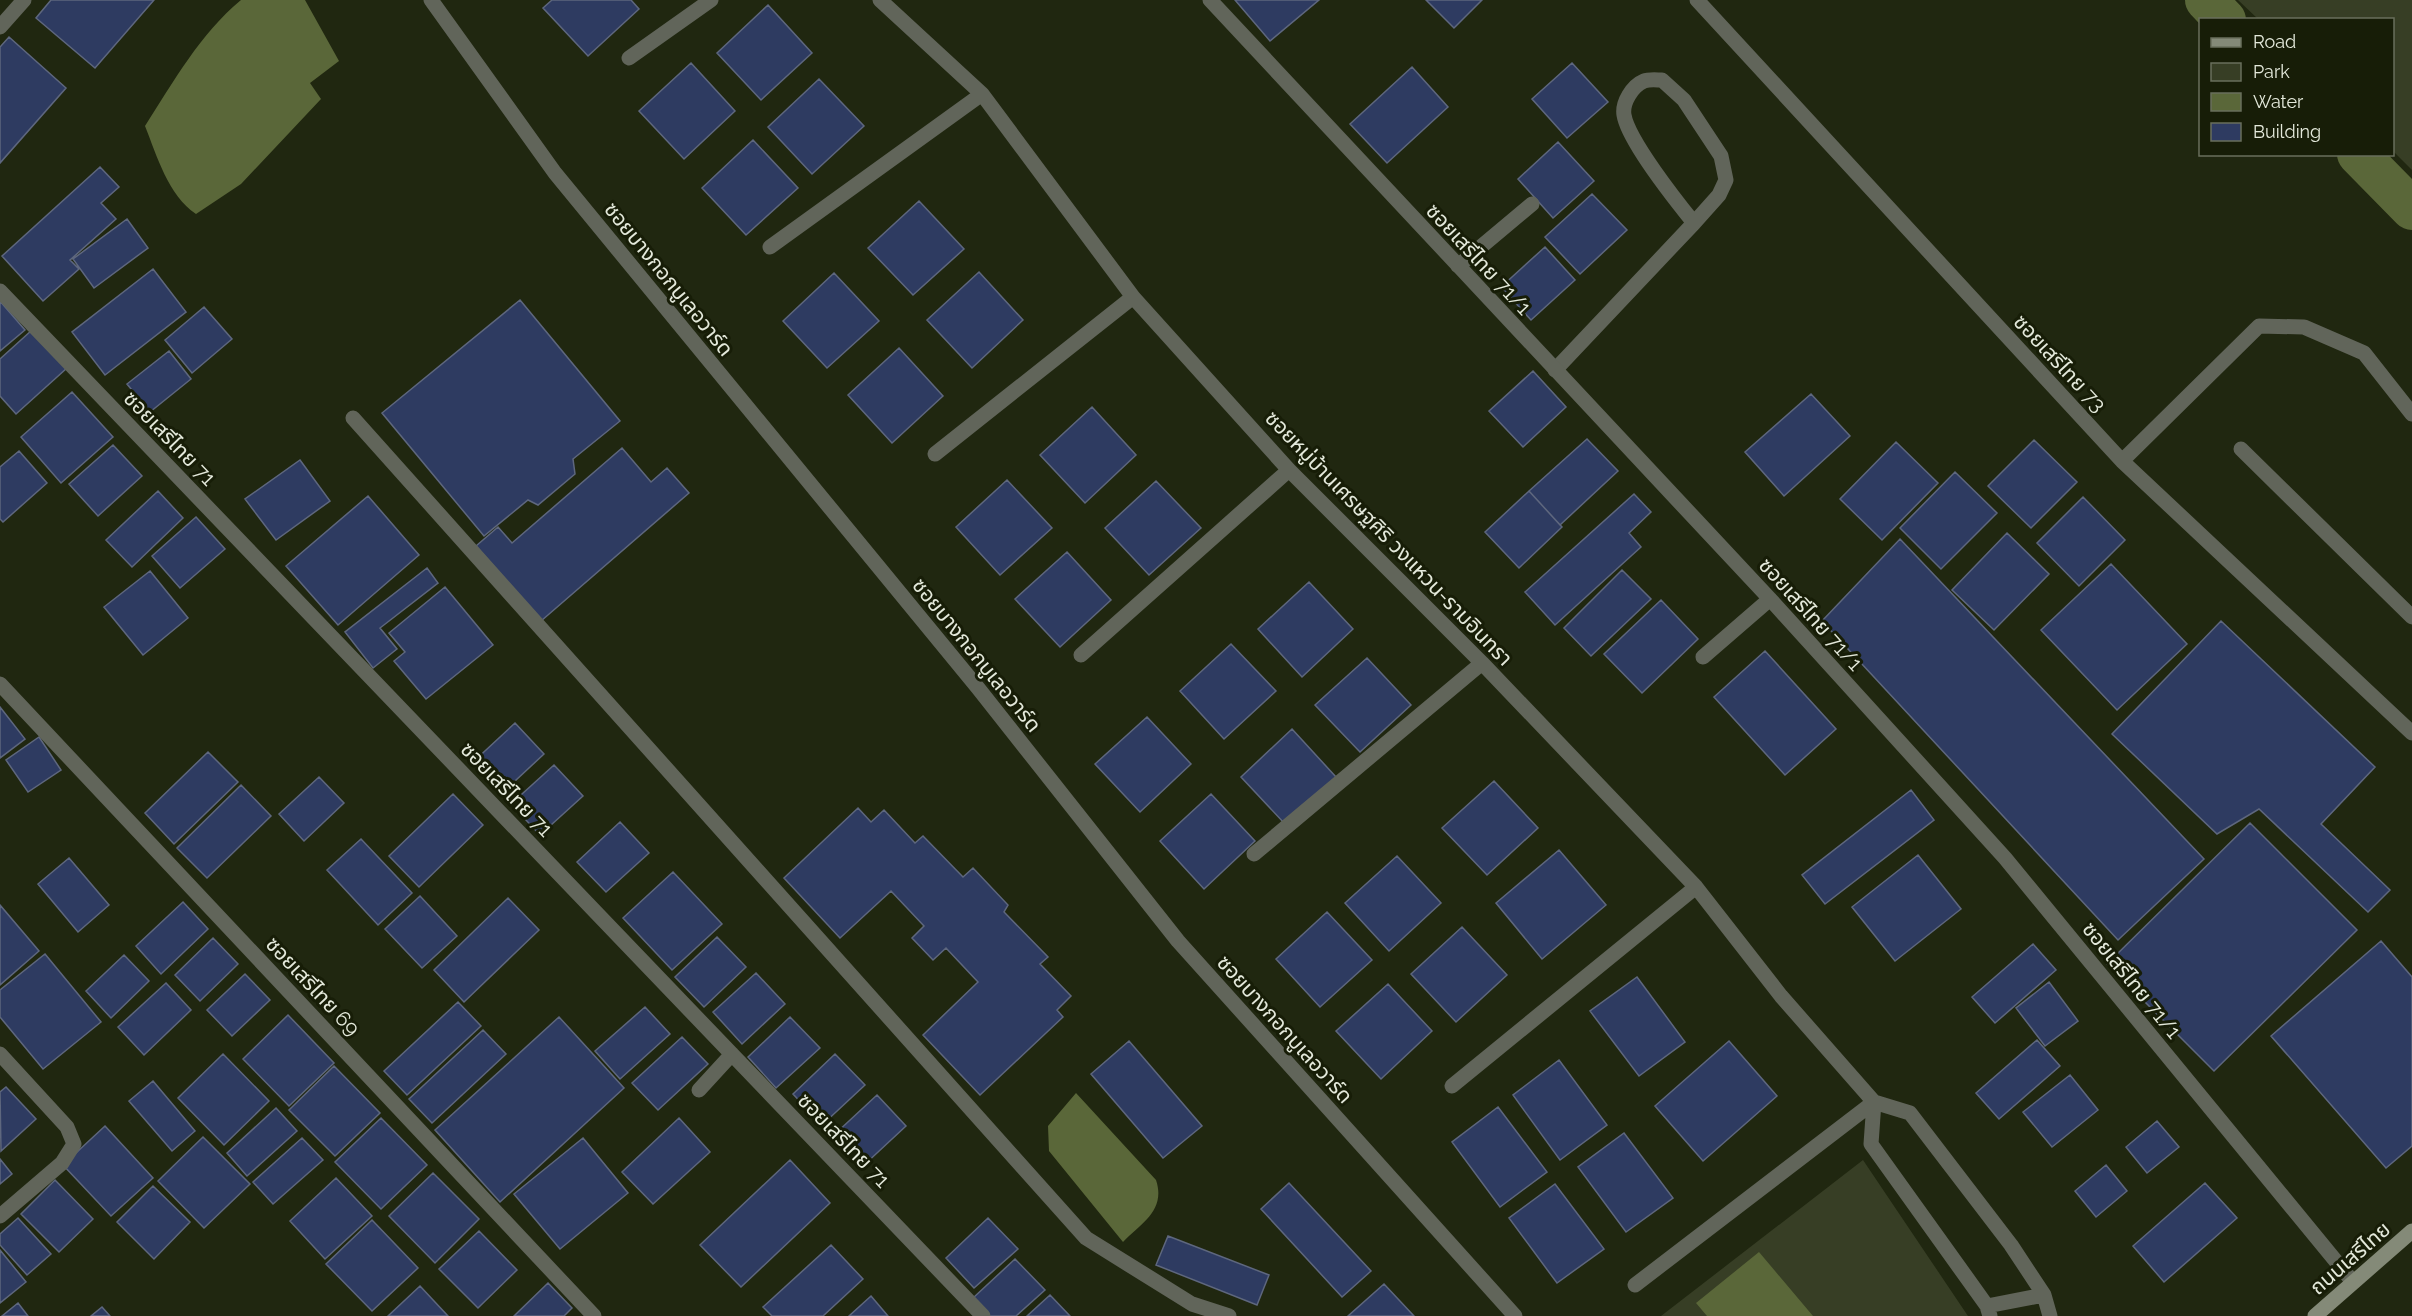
<svg xmlns="http://www.w3.org/2000/svg" width="2412" height="1316" font-family="Raleway,'Noto Sans Thai',sans-serif">
	<style>
		.green { fill: #373e25 }
		.water { fill: #5a6739 }
		.lines { fill: none; stroke-linecap: round; stroke-linejoin: round }
		.canal { stroke: #5a6739; stroke-width: 42 }
		.building { fill: #2e3b61; stroke: #5e677e; stroke-width: 1.5 }
		.service { stroke: #61655a; stroke-width: 15 }
		.minor { stroke: #61655a; stroke-width: 15 }
		.secondary { stroke: #848a78; stroke-width: 15 }
		.labels { text-anchor: middle; dominant-baseline: central; stroke-width: 6; stroke-linejoin: round; paint-order: stroke }
		.street-label { font-size: 21px; fill: #e4e9db; stroke: #171d07 }
	</style>
	<rect width="100%" height="100%" fill="#202710"/>
	<path class="green" d="M2238,0h174v170l-19,-19 -1,-131 -134,-1z
		M1863,1160l105,156h-307z"/>
	<path class="water" d="M241,0h64l34,61 -29,22 11,16 -80,85 -45,30c-28,-19 -39,-58 -51,-88 29,-45 55,-92 96,-126z
		M1076,1093l80,87c10,30 -14,43 -33,62l-74,-91 -1,-25z
		M1759,1252l54,64h-106l-11,-13z"/>
	<g class="lines">
		<path class="canal" d="M2206,0l19,20
			M2358,154l54,55"/>
	</g>
	<path class="building" d="M51,0h103l-59,68 -59,-50z
		M552,0h79l8,9 -51,47 -45,-48z
		M1235,0h84l-49,41z
		M1426,0h56l-28,28z
		M768,5l44,48 -51,47 -44,-47z
		M9,37l57,51 -66,75v-116z
		M691,63l44,48 -51,48 -45,-48z
		M1572,63l36,39 -41,36 -35,-39z
		M1412,67l36,40 -61,56 -37,-39z
		M819,79l45,47 -52,48 -44,-47z
		M753,140l45,48 -52,47 -44,-47z
		M1558,142l36,39 -41,37 -35,-39z
		M100,167l19,20 -18,16 15,16 -46,41 9,9 -36,32 -41,-45z
		M1592,194l35,36 -47,44 -35,-37z
		M919,201l45,48 -51,46 -45,-47z
		M127,219l21,29 -54,40 -21,-29z
		M1545,247l30,33 -44,40 -30,-33z
		M153,269l33,43 -81,63 -33,-43z
		M979,272l44,48 -51,48 -45,-48z
		M834,273l45,48 -52,47 -44,-47z
		M520,300l100,121 -47,38 2,15 -37,31 -10,-5 -44,36 -102,-123z
		M0,301l25,29 -25,21z
		M204,307l28,32 -40,34 -27,-33z
		M32,330l35,38 -51,46 -16,-18v-37z
		M899,348l44,48 -51,47 -44,-48z
		M169,351l22,28 -41,33 -23,-28z
		M1533,371l33,36 -43,40 -34,-36z
		M72,392l41,45 -52,46 -40,-46z
		M1811,394l39,42 -66,60 -39,-44z
		M1092,407l44,48 -51,48 -45,-48z
		M1587,439l31,32 -58,54 -31,-34z
		M2034,440l43,42 -46,46 -43,-42z
		M1896,442l42,41 -56,57 -42,-41z
		M113,445l29,31 -44,40 -29,-32z
		M622,448l29,34 16,-14 22,25 -148,128 -65,-75 22,-19 14,16z
		M19,451l28,32 -44,39 -3,-3v-52z
		M300,460l30,41 -54,39 -31,-41z
		M1955,472l42,41 -56,56 -41,-41z
		M1007,480l45,48 -52,47 -44,-48z
		M1156,481l45,47 -52,47 -44,-47z
		M158,491l25,27 -51,49 -26,-27z
		M1529,491l33,36 -43,41 -34,-36z
		M1634,494l17,18 -22,21 12,14 -86,78 -30,-33z
		M368,496l51,59 -81,70 -52,-59z
		M2083,497l42,43 -46,46 -42,-43z
		M196,517l29,32 -45,39 -28,-32z
		M2007,533l42,41 -55,56 -42,-40z
		M1900,539l304,320 -86,81 -296,-319z
		M1067,552l44,48 -51,47 -45,-48z
		M2111,564l76,80 -70,66 -76,-80z
		M427,568l11,15 -58,45 17,21 -24,19 -28,-36z
		M1622,570l29,29 -60,57 -27,-28z
		M150,571l38,47 -45,37 -39,-48z
		M1309,582l44,47 -51,48 -44,-48z
		M445,587l48,58 -67,54 -32,-38 11,-9 -16,-19z
		M1661,600l37,39 -56,54 -38,-39z
		M2221,621l154,146 -54,57 69,66 -22,22 -109,-103 -42,25 -105,-100z
		M1231,644l45,47 -52,48 -44,-48z
		M1765,651l71,78 -51,46 -71,-78z
		M1367,658l44,47 -51,47 -45,-47z
		M0,707l25,32 -25,19z
		M1147,717l44,47 -51,48 -45,-48z
		M515,723l29,31 -43,40 -29,-31z
		M1292,729l44,48 -51,47 -44,-47z
		M39,737l22,33 -33,22 -22,-32z
		M208,752l30,30 -64,62 -29,-31z
		M554,765l29,31 -43,39 -29,-31z
		M319,777l25,26 -40,38 -25,-27z
		M1494,781l44,47 -51,47 -45,-47z
		M241,785l30,31 -64,62 -30,-30z
		M1911,790l23,30 -109,84 -23,-29z
		M453,794l30,31 -64,62 -30,-31z
		M1211,794l44,47 -51,48 -44,-48z
		M858,808l13,14 13,-12 31,33 8,-7 40,41 10,-9 35,37 -4,7 44,45 -8,7 31,32 -14,14 6,7 -83,78 -57,-60 55,-53 -32,-34 -13,12 -21,-22 12,-12 -33,-35 -51,47 -56,-60z
		M620,822l29,31 -43,39 -29,-30z
		M2250,823l107,107 -143,141 -107,-107z
		M361,839l51,54 -34,32 -51,-55z
		M1559,850l47,55 -64,54 -46,-56z
		M1918,855l43,54 -66,52 -43,-54z
		M1397,856l44,47 -52,48 -44,-48z
		M69,858l40,47 -31,27 -40,-48z
		M673,872l49,52 -50,46 -49,-52z
		M420,896l37,40 -35,32 -37,-39z
		M508,898l31,32 -75,72 -30,-32z
		M183,902l25,27 -47,45 -25,-28z
		M0,905l39,46 -39,34z
		M1327,912l45,48 -52,47 -44,-48z
		M1462,927l45,48 -51,47 -45,-48z
		M717,937l29,30 -42,40 -29,-30z
		M213,938l25,26 -38,37 -25,-26z
		M2381,941l31,36v169l-26,22 -115,-132z
		M2033,944l23,26 -61,53 -23,-26z
		M45,954l56,68 -58,47 -43,-52v-27z
		M124,955l25,26 -38,37 -25,-27z
		M756,973l29,31 -43,40 -29,-32z
		M245,974l25,26 -38,36 -25,-26z
		M1637,977l48,65 -46,34 -49,-65z
		M2049,982l29,39 -33,25 -29,-38z
		M166,983l25,27 -47,45 -26,-28z
		M1388,984l44,47 -51,48 -45,-48z
		M458,1002l23,24 -74,69 -23,-24z
		M645,1007l25,27 -50,45 -25,-28z
		M288,1015l46,48 -45,43 -46,-47z
		M559,1017l65,71 -124,114 -65,-72z
		M790,1017l30,31 -44,40 -28,-31z
		M483,1030l23,24 -74,69 -23,-24z
		M682,1037l26,27 -50,46 -26,-27z
		M2037,1040l23,26 -61,53 -23,-26z
		M1129,1041l73,85 -39,32 -72,-84z
		M1729,1041l48,55 -74,65 -48,-55z
		M223,1054l46,47 -45,44 -46,-47z
		M835,1054l30,31 -43,40 -29,-31z
		M1559,1060l48,65 -47,35 -47,-65z
		M334,1066l46,47 -45,43 -46,-46z
		M2070,1075l28,35 -46,37 -29,-35z
		M153,1081l42,50 -23,20 -43,-50z
		M6,1087l30,32 -35,32 -1,-59z
		M877,1095l29,31 -43,40 -28,-32z
		M1498,1107l49,65 -47,35 -48,-65z
		M276,1108l21,23 -50,45 -20,-23z
		M381,1118l46,47 -46,44 -46,-47z
		M679,1118l31,34 -57,52 -31,-32z
		M2157,1121l22,26 -32,26 -21,-26z
		M105,1126l48,52 -42,38 -48,-51z
		M1624,1133l49,65 -47,34 -48,-65z
		M203,1137l47,47 -46,44 -46,-47z
		M302,1138l21,22 -50,44 -20,-22z
		M583,1138l45,55 -68,56 -46,-55z
		M0,1159l12,15 -12,10z
		M790,1160l40,43 -89,84 -41,-42z
		M2106,1165l21,26 -31,26 -21,-26z
		M433,1173l46,46 -44,44 -46,-47z
		M336,1178l36,38 -47,43 -35,-38z
		M55,1180l38,39 -34,33 -38,-38z
		M1289,1183l82,88 -29,26 -81,-88z
		M2205,1183l32,35 -73,64 -31,-36z
		M1555,1184l49,65 -47,34 -48,-65z
		M153,1186l37,36 -36,37 -37,-37z
		M18,1218l33,36 -24,21 -27,-30v-11z
		M988,1218l30,31 -44,39 -28,-30z
		M372,1220l46,48 -46,43 -46,-47z
		M479,1231l38,39 -39,38 -39,-39z
		M1168,1236l101,39 -12,30 -101,-40z
		M831,1245l32,34 -40,37h-51l-9,-9z
		M0,1250l26,32 -26,21z
		M1015,1259l30,31 -29,26h-27l-16,-18z
		M548,1283l24,25 -8,8h-50z
		M1384,1284l30,32h-66z
		M420,1286l28,30h-60z
		M1050,1295l20,21h-43z
		M871,1296l17,20h-39z
		M18,1303l10,13h-26z
		M102,1307l8,9h-19z"/>
	<g class="lines">
		<path class="service" d="M1555,370l139,-147 25,-28 7,-15 -5,-24 -37,-56 -22,-20c-5,0 -13,-1 -18,1 -12,5 -22,22 -20,34 4,25 53,87 70,108
			M2241,449l171,168"/>
		<path class="minor" d="M431,0l124,173 423,515 200,253 337,375
			M880,0l102,94 151,203 156,173 193,193 214,224 85,109 93,106 36,11 101,132 33,50 6,21
			M1210,0l560,599 235,259 348,424
			M1697,0l425,461 290,272
			M0,27l24,-27
			M629,58l82,-58
			M770,247l212,-153
			M1458,266l74,-62
			M0,291l983,1025
			M353,418l733,820 106,66 37,12
			M935,454l198,-157
			M2122,461l137,-135 45,1 60,26 48,61
			M1081,655l208,-185
			M1703,657l67,-58
			M0,684l594,632
			M1254,854l228,-191
			M0,1054l67,73 7,17 -12,19 -62,53
			M1452,1086l244,-199
			M699,1090l33,-36
			M1874,1102l-3,42 116,162 3,10
			M1635,1285l239,-183
			M1987,1306l57,-11"/>
		<path class="secondary" d="M2315,1316l97,-85"/>
	</g>
	<g class="labels">
		<g class="street-label">
			<text transform="translate(1479 259) rotate(47)">ซอยเสรีไทย 71/1</text>
			<text transform="translate(669 279) rotate(51)">ซอยบางกอกบูเลอวาร์ด</text>
			<text transform="translate(2060 363) rotate(47)">ซอยเสรีไทย 73</text>
			<text transform="translate(170 438) rotate(46)">ซอยเสรีไทย 71</text>
			<text transform="translate(1389 538) rotate(46)">ซอยหมู่บ้านเศรษฐศิริ วงแหวน-รามอินทรา</text>
			<text transform="translate(1811 614) rotate(48)">ซอยเสรีไทย 71/1</text>
			<text transform="translate(977 655) rotate(51)">ซอยบางกอกบูเลอวาร์ด</text>
			<text transform="translate(507 789) rotate(46)">ซอยเสรีไทย 71</text>
			<text transform="translate(2132 980) rotate(51)">ซอยเสรีไทย 71/1</text>
			<text transform="translate(313 986) rotate(47)">ซอยเสรีไทย 69</text>
			<text transform="translate(1285 1029) rotate(48)">ซอยบางกอกบูเลอวาร์ด</text>
			<text transform="translate(844 1140) rotate(46)">ซอยเสรีไทย 71</text>
			<text transform="translate(2350 1258) rotate(-41)">ถนนเสรีไทย</text>
		</g>
	</g>
	<rect x="2199" y="18" width="195" height="138" fill="#171d07" stroke="#696f5c" stroke-width="1.5"/>
	<rect x="2211" y="38" width="30" height="9" fill="#848a78" stroke="#696f5c" stroke-width="1.5"/>
	<text x="2253" y="48" font-size="18" fill="#e4e9db">Road</text>
	<rect x="2211" y="63" width="30" height="18" fill="#373e25" stroke="#696f5c" stroke-width="1.5"/>
	<text x="2253" y="78" font-size="18" fill="#e4e9db">Park</text>
	<rect x="2211" y="93" width="30" height="18" fill="#5a6739" stroke="#696f5c" stroke-width="1.5"/>
	<text x="2253" y="108" font-size="18" fill="#e4e9db">Water</text>
	<rect x="2211" y="123" width="30" height="18" fill="#2e3b61" stroke="#696f5c" stroke-width="1.5"/>
	<text x="2253" y="138" font-size="18" fill="#e4e9db">Building</text>
</svg>
